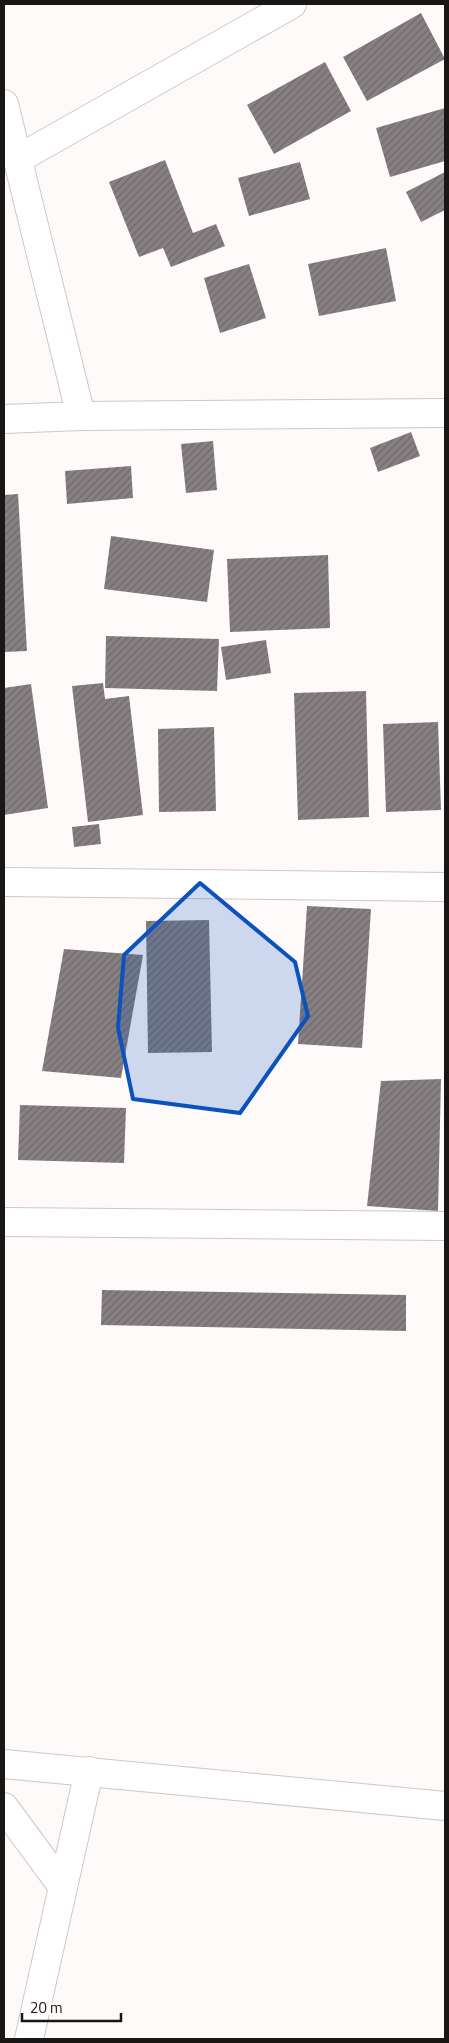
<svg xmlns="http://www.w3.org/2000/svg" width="449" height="2043" font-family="'Titillium Web',sans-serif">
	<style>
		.building { fill: url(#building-hatch) }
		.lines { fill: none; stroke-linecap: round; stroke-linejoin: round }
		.minor-casing { stroke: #d0c7c7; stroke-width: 30 }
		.minor { stroke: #fff; stroke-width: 28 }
		.marked { fill: #0c52bd; fill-opacity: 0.2; stroke: #0c52bd; stroke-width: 4; stroke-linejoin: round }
	</style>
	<defs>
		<pattern id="building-hatch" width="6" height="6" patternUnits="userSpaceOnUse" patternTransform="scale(1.25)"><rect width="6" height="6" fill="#878082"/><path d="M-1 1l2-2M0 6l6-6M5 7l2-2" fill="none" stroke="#6e6869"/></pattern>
	</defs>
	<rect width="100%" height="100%" fill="#fefafa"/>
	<path class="building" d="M421,13l24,46 -78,42 -24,-44z
		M325,62l26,49 -77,43 -27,-49z
		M445,108v53l-55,16 -14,-49z
		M165,160l28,73 23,-9 9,22 -54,21 -8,-19 -24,9 -30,-75z
		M300,162l10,37 -61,17 -11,-38z
		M445,172v38l-24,12 -15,-30z
		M386,248l10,53 -77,15 -11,-52z
		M249,264l17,54 -46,15 -16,-55z
		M411,432l9,24 -42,16 -8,-24z
		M213,441l4,49 -31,3 -5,-49z
		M131,466l2,32 -66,6 -2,-33z
		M18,494l9,157 -23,1v-157z
		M111,536l103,14 -7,52 -103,-13z
		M328,555l2,73 -100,4 -3,-73z
		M106,636l113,3 -2,52 -112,-3z
		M266,640l5,33 -45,7 -5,-33z
		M103,683l2,16 24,-3 14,119 -55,7 -16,-136z
		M31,684l17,124 -44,7v-127z
		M366,691l3,126 -71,3 -4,-127z
		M438,722l3,88 -55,2 -3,-88z
		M214,727l2,84 -57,1 -1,-83z
		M99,824l2,20 -27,3 -2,-20z
		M307,906l64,3 -9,139 -64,-4z
		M209,920l3,132 -64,1 -2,-132z
		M64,949l79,6 -22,123 -79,-7z
		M441,1079l-3,132 -71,-5 14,-125z
		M20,1105l106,3 -2,55 -106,-3z
		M102,1290l304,5v36l-305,-6z"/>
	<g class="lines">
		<g class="minor-casing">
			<path id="minor" d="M4,104l77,312
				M18,159l274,-155
				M4,419l77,-3 364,-3
				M4,882l441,5
				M4,1222l441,4
				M4,1764l441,42
				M4,1807l59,80
				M29,2039l60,-268"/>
		</g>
		<use href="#minor" class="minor"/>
	</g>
	<path class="marked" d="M200,883l95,79 13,54 -68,97 -107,-14 -15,-71 6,-73z"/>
	<rect width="449" height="2043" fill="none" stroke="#191616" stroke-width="10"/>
	<path d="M22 2013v8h99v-8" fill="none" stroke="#191616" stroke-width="2.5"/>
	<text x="30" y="2013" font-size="15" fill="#191616" stroke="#fefafa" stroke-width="4" paint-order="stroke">20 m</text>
</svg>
